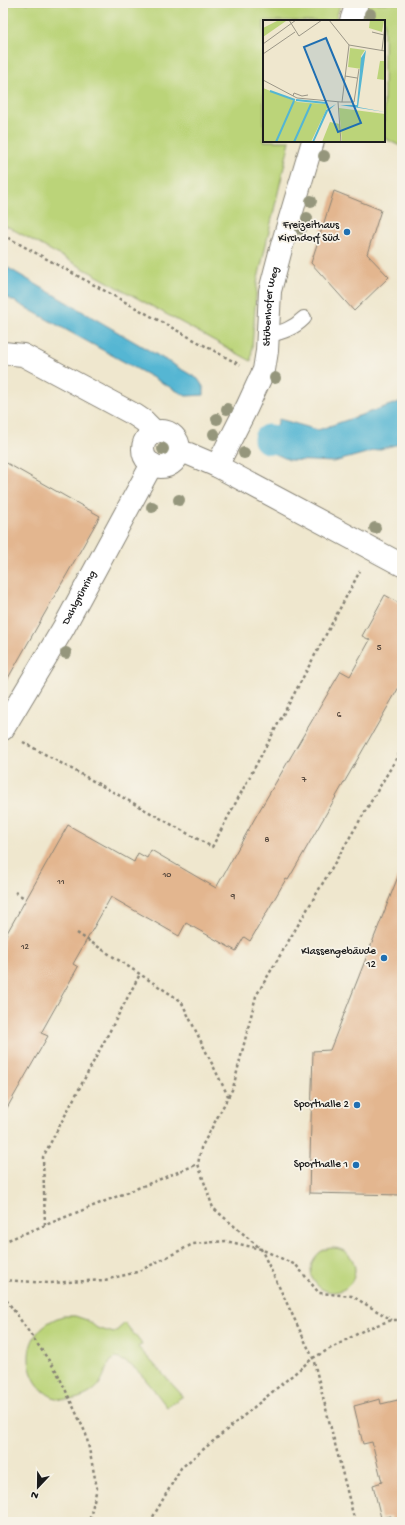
<svg xmlns="http://www.w3.org/2000/svg" width="405" height="1525" font-family="'Gochi Hand',sans-serif">
	<style>
		.green { fill: #bbd479; stroke: #6c784a }
		.water { fill: #54b6d3; stroke: #386978 }
		.lines { fill: none; stroke-linecap: round; stroke-linejoin: round }
		.canal { stroke: #54b6d3; stroke-width: 29 }
		.building { fill: #e3b68f }
		.service-casing { stroke: #868275; stroke-width: 16 }
		.minor-casing { stroke: #868275; stroke-width: 24 }
		.path { stroke: #868275; stroke-width: 2.5; stroke-dasharray: 3 3; stroke-linecap: butt }
		.service { stroke: #fff; stroke-width: 14 }
		.minor { stroke: #fff; stroke-width: 22 }
		.tree { fill: #95967c }
		.poi-dot { fill: #1f6fb2; stroke: #f7f3e8; stroke-width: 1.5 }
		.labels { text-anchor: middle; dominant-baseline: central; stroke-width: 3.5; stroke-linejoin: round; paint-order: stroke }
		.number-label { font-size: 9px; fill: #4e4239 }
		.poi-label { font-size: 11px; fill: #1c1c1c; stroke: #f7f3e8; text-anchor: end }
		.street-label { font-size: 11px; fill: #1c1c1c; stroke: #f7f3e8 }
		.inset-river { fill: none; stroke: #54b6d3; stroke-width: 2 }
		.inset-road { fill: none; stroke: #9b9687; stroke-width: 1 }
		.view { fill: #1f6fb2; fill-opacity: 0.15; stroke: #1f6fb2; stroke-width: 2 }
		.inset-edge { fill: none; stroke: #1c1c1c; stroke-width: 2 }
	</style>
	<rect width="100%" height="100%" fill="#f7f3e8"/>
	<filter id="ink" filterUnits="userSpaceOnUse"><feTurbulence type="fractalNoise" baseFrequency=".025" numOctaves="2"/><feDisplacementMap in="SourceGraphic" scale="8" xChannelSelector="R" yChannelSelector="G"/><feConvolveMatrix kernelMatrix="1 2 1 2 8 2 1 2 1" color-interpolation-filters="sRGB"/></filter>
	<filter id="wash" filterUnits="userSpaceOnUse"><feTurbulence type="fractalNoise" baseFrequency=".012" numOctaves="4" result="noise"/><feDisplacementMap in="SourceGraphic" scale="16" xChannelSelector="R" yChannelSelector="G"/><feGaussianBlur stdDeviation="0.9" result="paint"/><feColorMatrix in="noise" values="0 0 0 0 0 0 0 0 0 0 0 0 0 0 0 0 0 1.4 0 .05"/><feComposite in="paint" operator="in"/></filter>
	<g filter="url(#wash)">
		<rect width="100%" height="100%" fill="#efe7ce"/>
		<path class="green" d="M3,3h338l-6,18h-71v120h26l-33,142 -6,78 -248,-137z
			M366,3h36v144l-18,-9v-117h-24z
			M311 1270a22 22 0 1 1 44 0a22 22 0 1 1-44 0Z
			M63,1316h12l12,4 10,8 17,5 11,-10 17,21 -4,3 45,49 -16,11c-13,-16 -32,-47 -53,-49 -12,10 -7,26 -26,36 -54,29 -88,-59 -25,-78z"/>
		<path class="water" d="M3,265l195,114 6,9v7l-18,1 -183,-101z
			M402,401v42l-68,19 -45,-2 -20,-9 10,-32 39,11z"/>
		<g class="lines">
			<path class="canal" d="M268,439l45,5"/>
		</g>
		<g id="blocks">
			<path class="building" d="M334,191l47,19 -14,44 22,23 -35,34 -43,-48z
				M3,461l97,55 -97,171z
				M385,595l17,10v77l-114,198 -2,-1 -36,62 -6,-4 -8,14 -50,-28 -7,13 -68,-39 -38,67 5,3 -37,66 7,3 -45,79v-175l65,-115 66,37 4,-9 9,5 4,-8 65,38 39,-70 86,-147 9,5 20,-36 -8,-4z
				M401,869l1,1v325l-93,-2 4,-142 17,-1z
				M380,1399l1,5 21,-5v123h-10l-1,-6 -10,2 -8,-33 9,-3 -10,-40 -9,2 -9,-38z"/>
		</g>
	</g>
	<g filter="url(#ink)">
		<use href="#blocks" fill-opacity="0" stroke="#868275" stroke-width="1"/>
		<g class="lines">
			<g class="service-casing">
				<path id="service" d="M268,336c14,-4 25,-7 36,-18"/>
			</g>
			<g class="minor-casing">
				<g id="minor">
					<path d="M351,21l6,-18"/>
					<path d="M3,353l20,2 112,60 9,6 11,11"/>
					<circle cx="161" cy="449" r="18"/>
					<path d="M179,452l10,2 28,12 185,99"/>
					<path id="s1" d="M217,466l30,-59 17,-37 3,-19 3,-60 12,-46 31,-104"/>
					<path id="s2" d="M3,729l61,-102 88,-163"/>
				</g>
			</g>
			<path class="path" d="M3,235l237,130
				M23,742l189,105 148,-276
				M15,892l11,7
				M77,933l104,68 47,95
				M45,1225l-2,-68 97,-183
				M3,1242l195,-78
				M3,1280l46,3 56,-3 32,-8 56,-28 33,-3 35,8 35,16 23,28 33,3 40,24
				M3,1295l54,77 29,62 11,54 -8,34
				M150,1522l31,-54 132,-110 55,-30 24,-8h10
				M355,1522l-42,-164 -52,-109 -48,-41 -15,-44 3,-16 32,-60 23,-92 146,-247"/>
			<use href="#service" class="service"/>
			<use href="#minor" class="minor"/>
		</g>
		<g class="tree">
			<circle cx="370" cy="14" r="6"/>
			<circle cx="324" cy="156" r="6"/>
			<circle cx="311" cy="201" r="6"/>
			<circle cx="307" cy="218" r="6"/>
			<circle cx="301" cy="229" r="6"/>
			<circle cx="275" cy="378" r="6"/>
			<circle cx="227" cy="409" r="6"/>
			<circle cx="217" cy="419" r="6"/>
			<circle cx="214" cy="434" r="6"/>
			<circle cx="163" cy="449" r="6"/>
			<circle cx="244" cy="453" r="6"/>
			<circle cx="179" cy="500" r="6"/>
			<circle cx="152" cy="507" r="6"/>
			<circle cx="375" cy="528" r="6"/>
			<circle cx="66" cy="653" r="6"/>
		</g>
	</g>
	<g class="poi-dot">
		<circle cx="347" cy="232" r="4"/>
		<circle cx="384" cy="958" r="4"/>
		<circle cx="357" cy="1105" r="4"/>
		<circle cx="356" cy="1165" r="4"/>
	</g>
	<g class="labels">
		<g class="number-label">
			<text x="379" y="648">5</text>
			<text x="339" y="715">6</text>
			<text x="304" y="780">7</text>
			<text x="267" y="840">8</text>
			<text x="167" y="875">10</text>
			<text x="61" y="882">11</text>
			<text x="233" y="897">9</text>
			<text x="25" y="947">12</text>
		</g>
		<g class="poi-label">
			<text x="339" y="226">Freizeithaus<tspan x="339" dy="13">Kirchdorf Süd</tspan></text>
			<text x="376" y="952">Klassengebäude<tspan x="376" dy="13">12</tspan></text>
			<text x="349" y="1105">Sporthalle 2</text>
			<text x="348" y="1165">Sporthalle 1</text>
		</g>
		<g class="street-label">
			<text stroke="none"><textPath href="#s1" startOffset="171">Stübenhofer Weg</textPath></text>
			<text stroke="none"><textPath href="#s2" startOffset="152">Dahlgrünring</textPath></text>
		</g>
	</g>
	<g transform="translate(263 20)">
		<rect width="122" height="122" fill="#efe7ce"/>
		<path d="M16,0l7,1 -23,16v-9zM107,0h14l-2,12 -13,-4zM87,28l15,2 -4,6 1,13 -14,-2zM117,41h5v19l-8,-1zM0,68l35,14 28,2 2,2 -17,36h-48zM76,88l46,6v28h-43zM67,102l10,2 1,18h-19z" fill="#bbd479"/>
		<path d="M103,30l-8,57 27,5 -45,-7h17l4,-47zM73,84l-8,7 -14,31h-2l14,-32z" fill="#54b6d3"/>
		<path class="inset-river" d="M7,71l25,9M33,80l30,3M13,122l18,-41M31,122l17,-38"/>
		<path class="inset-road" d="M26,0l10,16 23,-16M66,0l20,25 36,6M109,12l12,3M0,24l33,-24M119,30l3,-24M0,34l32,-22M82,56l12,2M0,60l34,18 44,4M30,76l1,-3 8,3 6,-1M75,82l3,40M78,82h13l5,-33M79,82l7,-57"/>
		<path class="view" d="M63,18l35,85 -23,9 -34,-85z"/>
		<rect width="122" height="122" class="inset-edge"/>
	</g>
	<rect width="405" height="1525" fill="none" stroke="#f7f3e8" stroke-width="16"/>
	<g transform="translate(38 1487) rotate(202)" stroke="#f7f3e8" stroke-width="3" paint-order="stroke">
	<path d="M0-3L7 15L0 10L-7 15Z" fill="#1c1c1c"/>
	<text y="-6" font-size="11" font-weight="bold" text-anchor="middle" fill="#1c1c1c">N</text>
	</g>
</svg>
